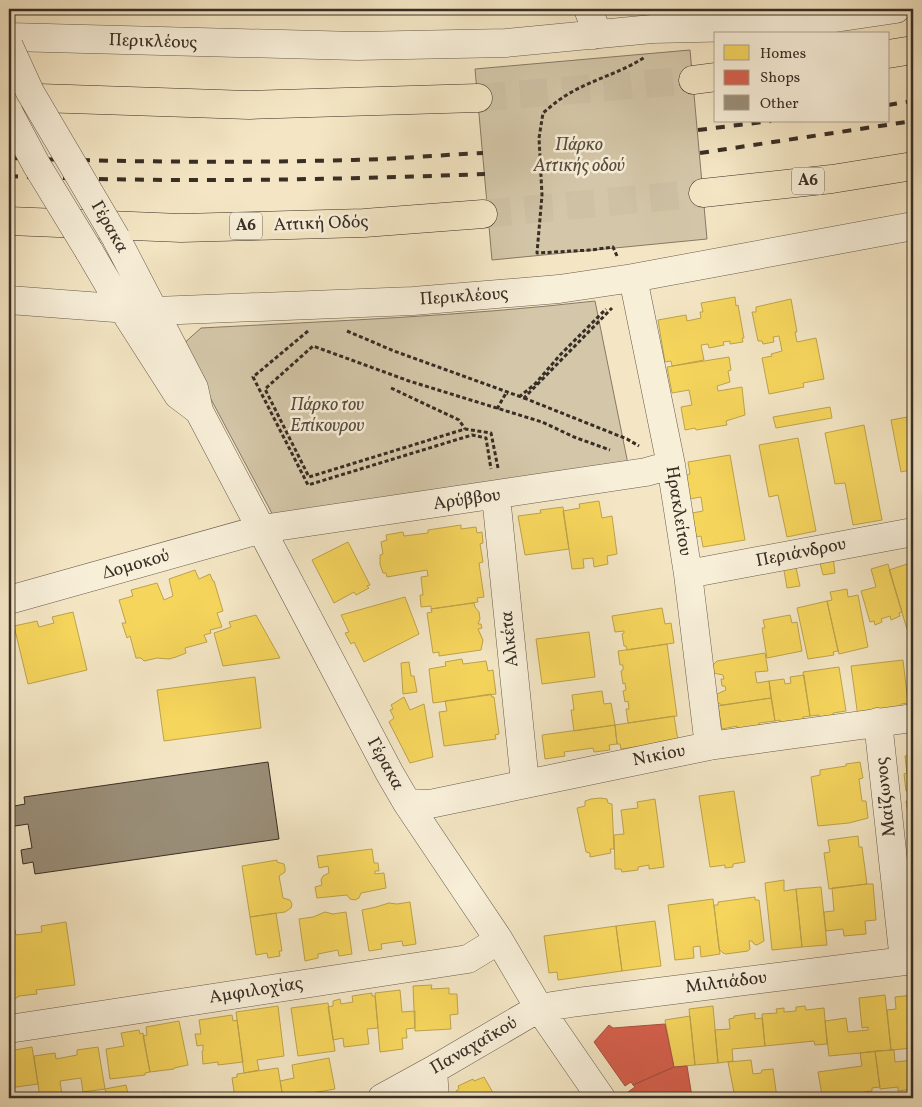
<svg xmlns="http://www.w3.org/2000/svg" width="922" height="1107" font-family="Vollkorn,serif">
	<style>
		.green { fill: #d4c7a9; stroke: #867a67 }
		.homes { fill: #f6d55c; stroke: #bda34c }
		.shops { fill: #d6604d; stroke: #a75141 }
		.building { fill: #9a8e78; stroke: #382e25 }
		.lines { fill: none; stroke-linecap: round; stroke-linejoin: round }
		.highway-tunnel { stroke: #cec1a4; stroke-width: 28; stroke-dasharray: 28 14; stroke-linecap: butt }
		.minor-casing { stroke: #675c4d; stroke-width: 29 }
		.highway-casing { stroke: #382e25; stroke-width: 29 }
		.path { stroke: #382e25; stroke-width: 3; stroke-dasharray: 4 2.5; stroke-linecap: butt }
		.minor { stroke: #f8efd9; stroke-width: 28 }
		.highway { stroke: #f4e6c4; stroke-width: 28 }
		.rail { stroke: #382e25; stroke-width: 4; stroke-dasharray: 9 9; stroke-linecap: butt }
		.minor-bridge-casing { stroke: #675c4d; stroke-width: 29; stroke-linecap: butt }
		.minor-bridge { stroke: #f8efd9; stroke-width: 28 }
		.labels { text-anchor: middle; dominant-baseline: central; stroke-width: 5; stroke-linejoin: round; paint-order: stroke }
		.shield { fill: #f8efd9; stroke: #72685b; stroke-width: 1 }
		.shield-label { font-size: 16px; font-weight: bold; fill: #382e25 }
		.street-label { font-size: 18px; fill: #382e25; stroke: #f8efd9 }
		.park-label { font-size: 18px; font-style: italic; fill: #574d3f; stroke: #f8efd9 }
	</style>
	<rect width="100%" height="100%" fill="#f4e6c4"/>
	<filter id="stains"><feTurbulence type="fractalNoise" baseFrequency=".004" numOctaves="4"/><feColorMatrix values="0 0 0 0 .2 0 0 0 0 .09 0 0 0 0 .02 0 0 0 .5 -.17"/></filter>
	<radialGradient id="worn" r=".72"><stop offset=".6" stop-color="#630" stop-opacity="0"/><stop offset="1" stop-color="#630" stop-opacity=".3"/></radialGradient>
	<path class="green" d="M690,50l17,189 -215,21 -17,-191z
		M595,301l33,163 -353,55 -93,-174 19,-17c132,-7 263,-12 394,-27z"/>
	<path class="homes" d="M735,297l1,9 2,-1 6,33h-2l1,4 -13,2v-3l-7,1 1,3 -15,3 -1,-4 -7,1 3,15 -32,6 -1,-5 -6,1 -7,-42 28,-5 1,6 14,-3 -1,-6h3l-2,-9z
		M791,299l6,33h-2l2,10 19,-4 8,41 -21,4 1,4 -35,7 -7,-36 10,-2 -1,-2 11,-3 -3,-15 -6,1 1,5 -11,2 -1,-3h-4l-6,-29h4v-5z
		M729,357l2,13 -3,1 2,11 -13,4 1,5 24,-4 3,28 -19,6 1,4 -31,5 -1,-2 -10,2 -4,-23 11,-2 -3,-15 -17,3 -5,-26z
		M830,407l2,11 -56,10 -3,-11z
		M913,416v70l-3,-16 -9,2 -10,-52z
		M864,425l18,95 -29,5 -8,-42 -10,1 -10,-51z
		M798,438l18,93 -29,6 -9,-42 -9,2 -10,-52z
		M730,455l15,85 -42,7 -2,-11 -5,1 -4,-24 11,-2 -2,-14 -11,2 -4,-24 4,-1 -2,-12z
		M599,501l3,17 10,-2 5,38 -10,2 1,8 -14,3 -1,-9 -10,1 1,9 -12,1 -9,-58 17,-3 -1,-4z
		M563,507l6,42 -44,6 -7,-39 23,-3 -1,-3z
		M461,525v4l15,-2 1,6 5,-1 1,11 -3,1 3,18 -4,1 5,34 -7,1 1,4 -47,7v-3l-10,1 -1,-12h3l-2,-18 7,-1 -1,-6 -40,7 -1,-4h-3l-3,-9v-9l3,-1 -2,-12 6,-2 -1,-5 17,-3 1,4 24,-3v-3z
		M348,542l22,43 -3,1 2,2 -13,7 -2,-3 -20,11 -22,-43z
		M833,556l2,17 -12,2 -4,-16z
		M913,562v74h-2l-2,-7h-2l-18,-59z
		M795,563l5,23 -13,2 -4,-23z
		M888,564l14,48 -3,1 1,3 -9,4 -1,-4 -9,3 1,3 -7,3 -1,-4 -4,1 -9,-31 15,-4 -5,-18z
		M195,570l4,9 11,-5 3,7h1l9,30 -6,2 5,14 -12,3 1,3 -7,2 3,7 -22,6 1,5 -10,4 -7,2 -12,-1 -13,3 -3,-3h-5l-6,-22 -3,2 -5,-15h4l-7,-23 14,-4 -2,-6 26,-7 7,17 9,-4 -4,-17z
		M847,589l1,8 10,-2 10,52 -29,7 -12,-53 5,-1 -2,-8z
		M405,597l14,37 -55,28 -10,-20 -3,2 -6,-11 4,-1 -8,-17z
		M827,601l11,50 -5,1 1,3 -26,4 -11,-51z
		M474,603l1,4 4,5 1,7 -2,5h3l1,4 -4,1 5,11 -2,10 -42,6v-4l-6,1 -6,-40 5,-1 -1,-3z
		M662,608l3,16 6,-1 3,20 -47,7 -1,-4h-2l-2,-12 2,-1v-2l-9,1 -3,-16z
		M73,612l14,58 -59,14 -14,-58 23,-5 2,6 15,-4 -2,-6z
		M256,615l24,43 -57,8 -9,-33 17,-6 -2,-5z
		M790,615l2,8 5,-1 5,29 -35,7 -5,-30h3l-2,-8z
		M589,632l6,45 -53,7 -6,-45z
		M667,644l10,72 -49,7 -2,-14h3l-1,-8 -3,1 -2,-11 3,-1 -1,-7 -2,1 -2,-13 2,-1v-5h-3l-2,-14z
		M765,653l3,18 -13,1 2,11 12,-2 2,17 -49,7 -4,-2 -3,-4 2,-5 9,-4 -1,-4h-3l-1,-7h3l-1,-4 -10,-2v-8l4,-4z
		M462,659l1,5 23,-3 2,10 5,-1 3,24 -63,9 -4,-34 17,-3 -1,-4z
		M903,660l5,43 -7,1 1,7 -44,6 -7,-51z
		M409,662l2,14h3l3,16 -14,2 -2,-31z
		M839,667l7,44 -13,2 1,5 -14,3 -1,-6 -9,1 -7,-44z
		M804,675l6,41 -7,1 1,6 -23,3 -1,-6 -5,1 -6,-40 15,-2 1,5 6,-1 -1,-6z
		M255,677l6,51 -97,13 -7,-51z
		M602,691l2,13 7,-1 4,22 -41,6 -3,-21h3l-2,-15z
		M491,694l1,3h2l5,37 -4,1 1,4 -52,7 -5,-34 8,-1 -2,-10z
		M404,697l6,13 14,-6 9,53 -23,6 -21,-41 5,-4 -4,-8 3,-1 -2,-4z
		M771,698l4,23 -16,2 1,10 -21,3 -2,-10 -15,3 -4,-23z
		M674,716l4,25 -57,8 -1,-5h-3l-2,-19z
		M615,725l2,19 -8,1 1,5 -16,2 -1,-4 -29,4 1,4 -20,3 -3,-24z
		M913,755v59l-5,1 -2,-14 5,-1 -1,-9h-4l-2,-17 3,-1 -2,-17z
		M860,762l3,16 -4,1 3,22h4l2,17 -19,5 -31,3 -7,-49 9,-2v-5l26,-4v-2z
		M734,791l11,71 -12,2v3l-8,1v-3l-15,2 -11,-71z
		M600,798l7,1 1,4 4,1 2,45h-4l1,4 -21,4v-4l-4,-1 -9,-44 8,-2v-5l6,-2z
		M655,799l9,68 -15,2v-4l-11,2v3l-16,2 -1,-3h-6l-1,-34 10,-1 -3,-24 17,-2 -1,-6z
		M858,836l1,11h3l5,37 -38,5 -5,-36 6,-1 -2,-12z
		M372,849l2,14h4l1,8h-4v3l9,-1 2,15 -25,5 -2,5 -4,2 -5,-1 -3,-4 -30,3 -2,-11 7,-2 -1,-5 2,-4 6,-3 -1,-7 -9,2 -2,-12z
		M277,860v2l7,2 1,4v4l-6,4 4,22 7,2 2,4 -1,4 -6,4 -35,5 -8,-51z
		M784,880v11l12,-2 6,58 -30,3 -7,-67z
		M867,884h6l3,36 -11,1 1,13 -22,2 -1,-7 -17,2 -2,-19 10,-1 -2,-23z
		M821,887l6,58 -25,2 -6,-58z
		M755,897v3h4l5,41 -7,4 -3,-1 -2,-3h-3l1,8 -2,2 -22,3 -3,-1 -4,-4 -5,-44h4v-3z
		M713,899l7,55 -19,3 -1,-11 -7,1 1,11 -19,2 -7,-55z
		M410,902l6,42 -13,2 -1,-5 -21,3 1,5 -13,2 -7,-41 14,-3 13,-4 8,1z
		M325,912l8,2 13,-2 6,42 -13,2 -1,-6 -20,4v4l-13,3 -6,-42 14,-2z
		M276,913l6,38h-3l1,5 -12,2 -1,-5 -11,2 -6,-38z
		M655,921l6,45 -39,5 -6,-45z
		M66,922l9,63 -39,5 1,4 -18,2 -7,5 -3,-2v-68l6,-1 1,5 26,-3 -1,-6z
		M616,926l6,45 -64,9 -1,-8 -8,1 -5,-37z
		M432,985l-1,4 18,-1v6h8l1,20 -8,1 1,14 -36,2 -2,-45z
		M400,990l2,22 13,-1v17l-9,1 1,9h-5l1,11 -23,3 -5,-59z
		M372,993v3h3l3,32 -11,1 2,15 -25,3 -1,-9 -10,2 -5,-33 5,-1v-5l7,-2 1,5 12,-2 -1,-6z
		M885,995l6,55 -62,6 -4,-35 21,-3 2,14 20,-2v-3l-6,1 -3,-30z
		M913,995v29l-2,1 2,23 -22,2 -4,-40 9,-1 -1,-12z
		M328,1003l7,48 -37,5 -7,-48z
		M278,1006l6,50 -27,4 2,10 -15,3 -8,-61z
		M713,1006l5,57 -23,2 -6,-56z
		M805,1006l1,4 18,-2 3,36 -12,1 -1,-4 -49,5 -3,-32 15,-1 -1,-4 8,-1v4l12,-1v-4z
		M755,1013v6l7,-1 3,28 -33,3 1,12 -15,2 -3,-33 15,-1 -1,-10 5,-1v-2z
		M232,1015l1,6 4,-1 6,42 -25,3v-3l-15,2 -1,-13h1v-6l-6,1 -2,-12h6l-2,-14z
		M690,1016l5,49 -21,2 -9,-47z
		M179,1021l9,44 -14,3v1l-24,3 -7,-36 4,-1 -1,-8z
		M139,1030l1,4 3,-1 7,39 -5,1v2l-35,4 -4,-30 18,-3 -3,-13z
		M32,1047l6,37 -29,4v-26h1l-1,-11z
		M98,1047l7,42 -22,3 -2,-14 -21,3 2,14 -22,3 -6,-42 21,-3 1,6 21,-4v-5z
		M894,1050l1,12 18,-2v29l-15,2v-4l-18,2 -5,-38z
		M875,1051l5,36 -8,1v3l-15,2v3l-24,2 -1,-5 -10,2 -4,-23 44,-6 -2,-13z
		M329,1058l6,31 -52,9 -3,-17 14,-3 -2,-13z
		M751,1060l2,14 8,-1 1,-3 11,-1 4,29h-42l-7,-36z
		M278,1068l5,30h-48l-3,-20 5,-1v-3z
		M484,1077l12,21h-39l-1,-7 3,-2 -1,-3 15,-7 1,2z
		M126,1085l3,13h-35l12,-4 -1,-5z
		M166,1092v3l14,-2 1,5h-36v-2z"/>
	<path class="shops" d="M665,1024l9,43 -41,18 -2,-3 -6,4 -31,-44 15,-17 4,3z
		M687,1066l5,31 -2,1h-58l-4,-6 7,-5 -2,-2 41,-18z"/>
	<path class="building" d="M268,762l11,77 -244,35 -2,-12 -10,2 -2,-14 11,-2 -4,-24 -19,3v-20l16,-3 -1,-7z"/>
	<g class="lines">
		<path class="highway-tunnel" d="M478,98l215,-18
			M483,214l220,-21"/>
		<g class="minor-casing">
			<path id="minor" d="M588,9l7,18 -1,8
				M9,37l348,9 149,-3 146,-14 90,-2 93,-9 61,-9
				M116,238l78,150 5,23 190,361 18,31 92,137 40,68 62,90
				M89,251l34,58 55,86 20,15
				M633,278l38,187 17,109 21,172
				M9,300l146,11 258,-10 146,-12 74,-11 280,-52
				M496,496l29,287
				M688,574l225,-42
				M9,600l253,-71 384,-57 25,-7
				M878,722l26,239
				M407,803l23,1 279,-58 204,-28
				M9,1029l459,-70 31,-19
				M433,1070l2,28
				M382,1098l51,-28 106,-62 39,-6 335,-42"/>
		</g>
		<g class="highway-casing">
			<path id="highway" d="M888,54l25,-4
				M693,80l23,-3
				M9,97l240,8 229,-7
				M703,193l129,-14 81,-13
				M9,221l172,7 183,-5 119,-9"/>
		</g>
		<path class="path" d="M617,256l-4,-9 -22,3 -54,3 5,-58 -3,-57 4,-25c7,-6 14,-12 22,-17 25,-16 54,-22 80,-39
			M308,331l-55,46 55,108 164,-50 14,3 5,31
			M347,331l47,20 130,47 88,-90
			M391,388l68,32 6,9
			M519,397l16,-13 25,-29 46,-46
			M524,398l103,41 12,7
			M497,409l9,-16 2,1
			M498,468l-7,-35 -26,-4 -156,48 -44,-88 48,-43 96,35 133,41 32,15 36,13"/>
		<use href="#minor" class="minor"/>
		<use href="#highway" class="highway"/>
		<path class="rail" d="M888,105l25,-4
			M698,130l73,-9
			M700,153l213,-32
			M9,158c115,4 230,5 345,2 43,-1 86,-5 129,-7
			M9,176c159,7 317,4 476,-2"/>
		<g class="minor-bridge-casing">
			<path id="minor-bridge" d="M9,46l21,46 86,146
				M9,113l27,51 53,87"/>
		</g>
		<use href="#minor-bridge" class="minor-bridge"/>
	</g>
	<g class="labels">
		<g class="shield">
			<rect x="792" y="167.5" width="32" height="27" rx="4"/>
			<rect x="230" y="212.5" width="32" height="27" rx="4"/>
		</g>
		<g class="shield-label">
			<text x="808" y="181">Α6</text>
			<text x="246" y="226">Α6</text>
		</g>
		<g class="street-label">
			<text transform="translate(153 42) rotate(2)">Περικλέους</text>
			<text transform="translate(321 224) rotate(-2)">Αττική Οδός</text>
			<text transform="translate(109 227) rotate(60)">Γέρακα</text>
			<text transform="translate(464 297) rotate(-4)">Περικλέους</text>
			<text transform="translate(467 500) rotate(-8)">Αρύββου</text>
			<text transform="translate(678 511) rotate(81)">Ηρακλείτου</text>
			<text transform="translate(801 553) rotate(-11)">Περιάνδρου</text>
			<text transform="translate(136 565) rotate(-16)">Δομοκού</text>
			<text transform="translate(510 639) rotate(-96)">Αλκέτα</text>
			<text transform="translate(659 756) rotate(-11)">Νικίου</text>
			<text transform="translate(385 764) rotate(61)">Γέρακα</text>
			<text transform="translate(886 797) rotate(-96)">Μαίζωνος</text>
			<text transform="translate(726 983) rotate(-7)">Μιλτιάδου</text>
			<text transform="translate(256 991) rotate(-9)">Αμφιλοχίας</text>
			<text transform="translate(474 1046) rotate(-30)">Παναχαΐκού</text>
		</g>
		<g class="park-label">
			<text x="579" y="145">Πάρκο<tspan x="579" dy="21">Αττικής οδού</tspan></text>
			<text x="327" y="405">Πάρκο του<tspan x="327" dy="21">Επίκουρου</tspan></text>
		</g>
	</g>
	<rect width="922" height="1107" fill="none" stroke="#f4e6c4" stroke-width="30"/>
	<rect x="10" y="10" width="902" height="1087" fill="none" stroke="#382e25" stroke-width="2.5"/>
	<rect x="15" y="15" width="892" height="1077" fill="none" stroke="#382e25"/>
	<rect x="714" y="32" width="175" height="90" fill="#f8efd9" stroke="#aba291"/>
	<rect x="724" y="45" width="25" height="15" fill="#f6d55c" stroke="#aba291"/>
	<text x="760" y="58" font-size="15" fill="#382e25">Homes</text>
	<rect x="724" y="70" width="25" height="15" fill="#d6604d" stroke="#aba291"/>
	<text x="760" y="82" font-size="15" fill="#382e25">Shops</text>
	<rect x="724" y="95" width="25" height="15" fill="#9a8e78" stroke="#aba291"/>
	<text x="760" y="108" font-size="15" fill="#382e25">Other</text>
	<rect width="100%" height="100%" filter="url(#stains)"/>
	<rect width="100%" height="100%" fill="url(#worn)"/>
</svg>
